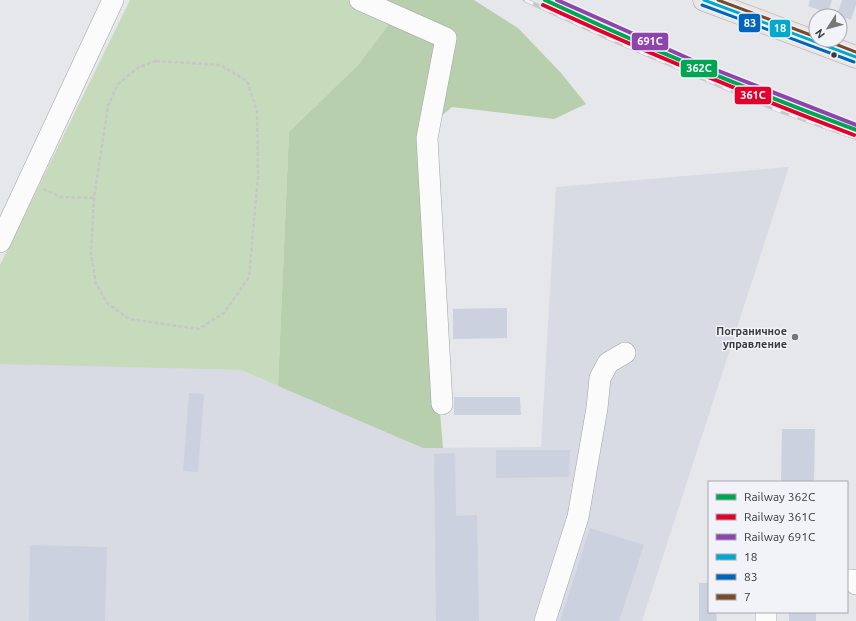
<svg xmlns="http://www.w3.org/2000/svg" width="856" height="621" font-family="Ubuntu,sans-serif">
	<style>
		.built { fill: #d8dbe4 }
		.green { fill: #c6dbbc }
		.forest { fill: #b7cfac }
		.building { fill: #ccd1e0 }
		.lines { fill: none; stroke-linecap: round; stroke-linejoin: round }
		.minor-casing { stroke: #a2a4a6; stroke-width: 22 }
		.major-casing { stroke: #afa5a4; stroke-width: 23 }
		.path { stroke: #c6c7c7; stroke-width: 2.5; stroke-dasharray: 4 2; stroke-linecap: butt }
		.minor { stroke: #fbfbfc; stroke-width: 21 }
		.major { stroke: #eae4e3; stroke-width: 22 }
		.rail-casing { stroke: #c7c8c8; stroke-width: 4.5 }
		.rail { stroke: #f1f3f9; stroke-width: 3; stroke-dasharray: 9; stroke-linecap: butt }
		.bus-1-casing { stroke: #f1f3f9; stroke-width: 6 }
		.bus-2-casing { stroke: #f1f3f9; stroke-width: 6 }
		.bus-3-casing { stroke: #f1f3f9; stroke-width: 6 }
		.bus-1 { stroke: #00a9ce; stroke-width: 3 }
		.bus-2 { stroke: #0065bd; stroke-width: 3 }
		.bus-3 { stroke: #7a4b2a; stroke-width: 3 }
		.rail-1-casing { stroke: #f1f3f9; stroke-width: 7 }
		.rail-2-casing { stroke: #f1f3f9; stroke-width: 7 }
		.rail-3-casing { stroke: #f1f3f9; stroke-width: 7 }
		.rail-1 { stroke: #00a651; stroke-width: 4 }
		.rail-2 { stroke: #e4002b; stroke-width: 4 }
		.rail-3 { stroke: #8e44ad; stroke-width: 4 }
		.bus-dot { fill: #393a3c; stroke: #f1f3f9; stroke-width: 1.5 }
		.poi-dot { fill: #757779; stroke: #f1f3f9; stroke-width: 1.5 }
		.labels { text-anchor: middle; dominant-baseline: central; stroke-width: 3; stroke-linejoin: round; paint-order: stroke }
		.poi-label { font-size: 11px; font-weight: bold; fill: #393a3c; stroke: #f1f3f9; text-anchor: end }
		.line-badge { stroke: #f1f3f9; stroke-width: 1.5 }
		.badge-label { font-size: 11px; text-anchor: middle; font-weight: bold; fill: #fff }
	</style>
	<rect width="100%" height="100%" fill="#e5e7ea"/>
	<path class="built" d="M789,167l-147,454h-642v-258l241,7 182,78 118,-1 15,-260z"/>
	<path class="green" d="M130,0h230l35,16 -37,49 -69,67 -11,254 -37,-16 -241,-6v-99z"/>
	<path class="forest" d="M364,0h110l44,28 43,45 25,31 -32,15 -102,-12 -36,30 27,311h-20l-145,-62 11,-254 69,-67 37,-49z"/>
	<path class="building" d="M810,0h22l-4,13 -20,-7z
		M842,0h14v5l-5,15 -14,-5z
		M507,308v30l-54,1v-30z
		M189,393l15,1 -6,78 -15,-1z
		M454,397h66l1,18h-67z
		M782,429h33l-1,53h-33z
		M496,450h74l-1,27 -73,1z
		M455,453l1,63 21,-1 2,106h-43l-2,-167z
		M590,528l54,17 -25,76h-59z
		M30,545l77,2 -2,74h-76z
		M699,583h10v29h7l1,9h-18z
		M789,612h27v9h-27z"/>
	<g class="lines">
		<g class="minor-casing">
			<path id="minor" d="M360,0l86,38 -19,100 15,266
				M0,242l113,-242
				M847,580h5l4,4
				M545,621l33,-104 19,-109 3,-30 8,-15 17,-10
				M766,621v-9"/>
		</g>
		<g class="major-casing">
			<path id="major" d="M704,0l152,57"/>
		</g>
		<path class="path" d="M156,61l64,4 27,16 10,30 1,65 -9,101 -25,36 -25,16 -70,-10 -22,-16 -11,-19 -5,-31 3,-55 14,-92 10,-22 21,-17z
			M43,189l18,8 33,1"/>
		<use href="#minor" class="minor"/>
		<use href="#major" class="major"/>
		<g class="rail-casing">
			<path id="rail" d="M525,0l90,41 165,70 76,27"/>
		</g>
		<use href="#rail" class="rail"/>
		<g class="bus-1-casing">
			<path id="bus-1" d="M704,0l152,57"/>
		</g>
		<g class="bus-2-casing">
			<path id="bus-2" d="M702,5l152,57"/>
		</g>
		<g class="bus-3-casing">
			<path id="bus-3" d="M718,0l98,37
				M825,40l31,12"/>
		</g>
		<use href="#bus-1" class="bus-1"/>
		<use href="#bus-2" class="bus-2"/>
		<use href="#bus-3" class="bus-3"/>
		<g class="rail-1-casing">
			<path id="rail-1" d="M545,0c102,48 206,91 311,130"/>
		</g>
		<g class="rail-2-casing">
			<path id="rail-2" d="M543,5c102,47 206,90 311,130"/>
		</g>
		<g class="rail-3-casing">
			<path id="rail-3" d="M557,0l144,64 155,61"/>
		</g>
		<use href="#rail-1" class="rail-1"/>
		<use href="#rail-2" class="rail-2"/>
		<use href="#rail-3" class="rail-3"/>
	</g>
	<circle class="bus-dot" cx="834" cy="55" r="3.5"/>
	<circle class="poi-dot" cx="795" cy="337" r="4"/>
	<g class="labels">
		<g class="poi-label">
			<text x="787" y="331">Пограничное<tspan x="787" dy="13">управление</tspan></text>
		</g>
	</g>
	<g class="line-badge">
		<rect x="738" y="13" width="23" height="20" rx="4" fill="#0065bd"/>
		<rect x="769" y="19" width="22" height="19" rx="4" fill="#00a9ce"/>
		<rect x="631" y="32" width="38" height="19" rx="4" fill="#8e44ad"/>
		<rect x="680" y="59" width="38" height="19" rx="4" fill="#00a651"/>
		<rect x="734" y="86" width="38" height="19" rx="4" fill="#e4002b"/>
	</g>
	<g class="badge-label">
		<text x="750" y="27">83</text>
		<text x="780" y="32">18</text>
		<text x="650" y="45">691С</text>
		<text x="699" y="72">362С</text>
		<text x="753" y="99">361С</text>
	</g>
	<rect x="708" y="481" width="140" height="132" fill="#f1f3f9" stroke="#a7a9ad"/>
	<rect x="716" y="494" width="20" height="6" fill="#00a651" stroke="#a7a9ad"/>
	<text x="744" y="501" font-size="12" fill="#393a3c">Railway 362С</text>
	<rect x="716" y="514" width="20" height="6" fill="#e4002b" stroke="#a7a9ad"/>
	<text x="744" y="521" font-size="12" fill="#393a3c">Railway 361С</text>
	<rect x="716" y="534" width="20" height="6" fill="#8e44ad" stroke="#a7a9ad"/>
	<text x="744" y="541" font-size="12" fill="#393a3c">Railway 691С</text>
	<rect x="716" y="554" width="20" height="6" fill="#00a9ce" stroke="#a7a9ad"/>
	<text x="744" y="561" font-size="12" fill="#393a3c">18</text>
	<rect x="716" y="574" width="20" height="6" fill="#0065bd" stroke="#a7a9ad"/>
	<text x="744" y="581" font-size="12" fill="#393a3c">83</text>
	<rect x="716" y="594" width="20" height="6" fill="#7a4b2a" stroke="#a7a9ad"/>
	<text x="744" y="601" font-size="12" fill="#393a3c">7</text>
	<g transform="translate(828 28) rotate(234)"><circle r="19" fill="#f1f3f9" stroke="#a7a9ad"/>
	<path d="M0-3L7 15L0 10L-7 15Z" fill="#757779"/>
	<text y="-6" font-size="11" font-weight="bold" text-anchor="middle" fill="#393a3c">N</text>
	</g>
</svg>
